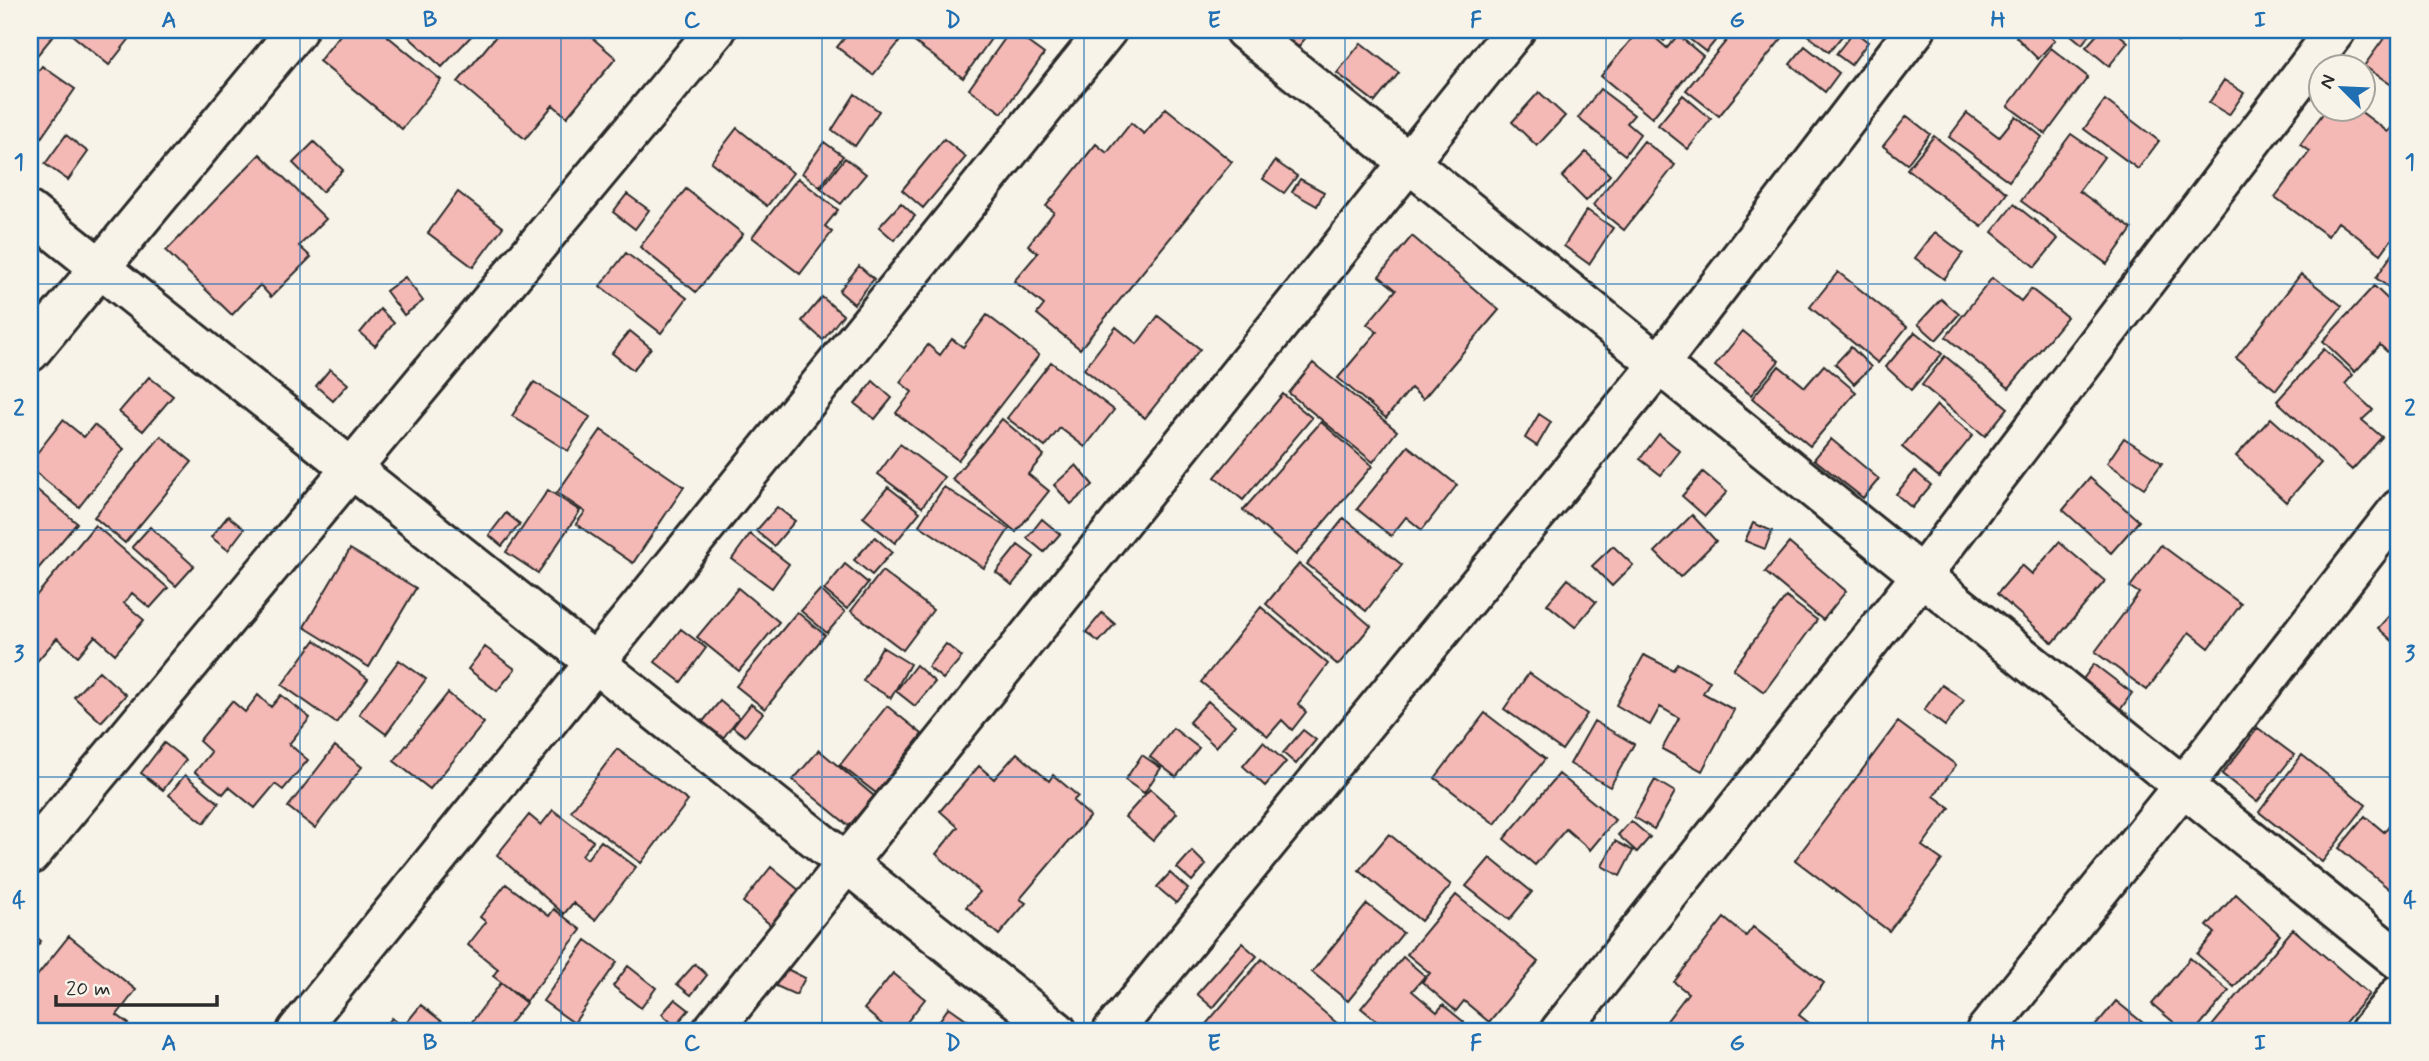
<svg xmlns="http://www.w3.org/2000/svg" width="2429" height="1061" font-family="Mynerve,sans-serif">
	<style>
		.building { fill: #f4b8b5; stroke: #2b2b2b; stroke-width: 2 }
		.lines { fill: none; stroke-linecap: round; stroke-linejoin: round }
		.minor-casing { stroke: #2b2b2b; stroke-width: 44 }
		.minor { stroke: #f7f3e8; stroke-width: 38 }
		.grid { fill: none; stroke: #1f6fb2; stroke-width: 2; stroke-opacity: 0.55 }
		.neatline { fill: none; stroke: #1f6fb2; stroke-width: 2.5 }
		.grid-label { font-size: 23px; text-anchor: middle; font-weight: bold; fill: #1f6fb2 }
	</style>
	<rect width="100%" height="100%" fill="#f7f3e8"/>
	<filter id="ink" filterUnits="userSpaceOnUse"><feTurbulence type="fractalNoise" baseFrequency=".0143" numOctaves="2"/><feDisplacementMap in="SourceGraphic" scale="14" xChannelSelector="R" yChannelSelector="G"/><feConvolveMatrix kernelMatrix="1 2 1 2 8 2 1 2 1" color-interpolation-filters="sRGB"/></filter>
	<g filter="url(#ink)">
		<path class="building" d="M30,30h28l-28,34z
			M66,30h55l10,7 -22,28z
			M344,30h36l61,50 -39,49 -83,-68z
			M401,30h76l-35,37z
			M501,30h82l33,28 -49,59 -14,-12 -28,34 -67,-57z
			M851,30h34l15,11 -27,34 -36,-28z
			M921,30h64l8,6 -30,42 -50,-37z
			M1011,30l33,24 -42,59 -33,-24z
			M1270,30h42l-17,21z
			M1639,30h7l21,18 11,-13 25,21 -51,62 -51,-42z
			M1649,30h25l-10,11z
			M1678,30h46l-18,22z
			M1735,30l53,1 -69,85 -33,-26z
			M1801,30h46l-18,22z
			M2022,30h23l10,10 -17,19 -22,-22z
			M2065,30h28l-11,14z
			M2101,30h13l14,12 -19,24 -23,-19z
			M2163,30h25l-10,12z
			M2390,30l9,6v54l-35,-24z
			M1854,31l14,11 -17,23 -15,-11z
			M1361,43l38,30 -24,29 -38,-29z
			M1805,46l34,27 -14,19 -35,-28z
			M2051,48l37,29 -42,57 -38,-28z
			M42,66l33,23 -41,59 -4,-3v-62z
			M2224,80l20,13 -15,22 -20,-12z
			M1600,89l34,26 -7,8 13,11 -15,21 -47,-37z
			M1539,92l26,24 -28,30 -25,-24z
			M855,94l24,17 -24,35 -23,-16z
			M1683,95l28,24 -23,30 -30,-24z
			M2105,100l54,41 -21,28 -54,-40z
			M1166,108l66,54 -152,187 -43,-35 7,-9 -30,-24 24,-28 -10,-8 26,-33 -8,-6 50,-62 11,9 24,-30 13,11z
			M2327,108h29l32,24 11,-15v112l-18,25 -43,-32 -10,14 -53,-39 35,-46 -10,-6z
			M1967,113l32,24 17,-21 26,21 -33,44 -60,-44z
			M1907,116l23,18 -23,30 -24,-18z
			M737,128l56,45 -26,33 -56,-44z
			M2071,134l33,23 -25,34 53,38 -25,35 -86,-63z
			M66,135l22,17 -20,28 -23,-16z
			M1934,136l73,57 -25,34 -75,-58z
			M944,139l22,18 -43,51 -21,-18z
			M1644,141l31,24 -51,65 -31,-25z
			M314,142l29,28 -21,22 -29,-29z
			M824,142l19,14 -23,31 -18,-14z
			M1586,152l24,23 -24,26 -24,-24z
			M260,154l66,65 -27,27 12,11 -40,40 -11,-12 -28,30 -66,-64z
			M845,158l21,16 -25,30 -20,-15z
			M1275,161l22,15 -13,17 -21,-14z
			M798,178l40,32 -13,16 7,6 -32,42 -48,-37z
			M1300,179l24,13 -7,14 -25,-14z
			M686,189l57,45 -47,58 -56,-45z
			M458,192l45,35 -30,40 -45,-34z
			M627,194l22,16 -14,19 -22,-17z
			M901,203l14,13 -21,24 -15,-13z
			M2014,204l44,35 -23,28 -43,-35z
			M1587,210l26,18 -24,36 -25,-18z
			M1935,232l28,21 -19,26 -29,-21z
			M1412,236l87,74 -76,89 -12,-11 -25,30 -48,-40 39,-46 -10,-8 29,-34 -17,-14z
			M2399,244v51l-23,-17z
			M626,253l61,45 -26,35 -61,-47z
			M859,266l15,13 -20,25 -15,-13z
			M1838,272l69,55 -29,36 -68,-56z
			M2301,274l41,32 -66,84 -40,-32z
			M405,277l18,24 -19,14 -18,-24z
			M1992,278l29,23 10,-12 36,28 -58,71 -63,-51z
			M2374,286l25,24v53l-19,-18 -25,27 -32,-31z
			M822,297l21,18 -20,25 -21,-19z
			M1941,299l18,15 -23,26 -18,-16z
			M380,309l14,14 -19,23 -15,-13z
			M987,315l52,40 -81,105 -62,-47 16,-21 -12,-10 28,-37 12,10 12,-16 11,8z
			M1158,316l42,33 -55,69 -61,-49 32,-42 21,17z
			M630,331l21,17 -18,22 -21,-17z
			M1743,331l36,30 -28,34 -36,-29z
			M1915,332l27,22 -31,36 -25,-23z
			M1851,347l20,20 -17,17 -19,-20z
			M2324,349l29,26 -8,9 28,26 -11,10 20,17 -30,33 -75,-69z
			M1945,356l63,52 -23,28 -63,-51z
			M1051,362l63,48 -29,37 -25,-19 -15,19 -38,-29z
			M1313,363l84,68 -24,31 -84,-69z
			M1824,365l32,27 -46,54 -58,-48 27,-32 26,21z
			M330,369l18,15 -15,17 -17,-15z
			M149,377l24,19 -30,35 -24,-19z
			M873,381l19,17 -17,21 -20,-15z
			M534,382l56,35 -22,34 -56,-35z
			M1283,394l29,24 -69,82 -28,-23z
			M1937,405l36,30 -34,42 -37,-30z
			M1539,414l12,8 -14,24 -12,-8z
			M2271,418l50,45 -35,39 -50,-46z
			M1002,419l42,36 -16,19 21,17 -33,41 -64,-53z
			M63,420l21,17 10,-12 30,24 -45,58 -49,-39v-6z
			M1321,422l51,44 -76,89 -53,-45z
			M601,430l83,57 -51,76 -57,-39 9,-12 -28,-19z
			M1659,434l21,17 -19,24 -21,-16z
			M161,436l31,26 -67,81 -31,-26z
			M2124,438l38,25 -18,25 -37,-25z
			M1831,439l48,40 -16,19 -49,-39z
			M900,444l44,33 -22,30 -44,-33z
			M1408,446l49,39 -35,45 -16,-13 -15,19 -34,-27z
			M1076,465l17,20 -22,19 -17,-19z
			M1915,471l16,14 -19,23 -16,-14z
			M1703,472l24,20 -22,24 -23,-20z
			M2090,478l49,43 -28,32 -48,-43z
			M30,484l47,39 -45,53 -2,-2z
			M888,487l32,25 -25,31 -32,-26z
			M944,487l65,42 -25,39 -65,-43z
			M548,490l32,21 -42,62 -32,-21z
			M777,507l18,14 -21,25 -18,-15z
			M506,513l14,11 -18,22 -13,-11z
			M1692,515l24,26 -36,36 -25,-25z
			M228,516l16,13 -16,21 -17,-13z
			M1344,518l58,47 -36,46 -59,-47z
			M1042,519l18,15 -16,18 -17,-14z
			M1753,523l19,8 -7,18 -20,-8z
			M95,525l73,63 -18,20 -18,-15 -8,10 20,17 -29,34 -20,-18 -17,20 -21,-18 -24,28 -3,-2v-61z
			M150,527l44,39 -18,20 -44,-39z
			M750,534l39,30 -17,24 -40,-29z
			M875,537l17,15 -20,23 -18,-15z
			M2059,542l46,39 -52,62 -56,-49 25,-29 10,9z
			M1789,543l57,48 -23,29 -58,-48z
			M1018,545l16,12 -22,28 -16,-13z
			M2161,545l80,59 -32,44 -20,-16 -42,58 -52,-38 44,-59 -9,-6z
			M1613,546l20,19 -21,21 -20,-20z
			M350,549l66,39 -47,79 -65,-40z
			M845,564l23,19 -21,26 -23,-19z
			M1299,564l72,62 -33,39 -72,-61z
			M882,571l51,39 -30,40 -52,-39z
			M1568,579l28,23 -21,25 -28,-23z
			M738,588l41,34 -40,49 -42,-34z
			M820,590l25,22 -18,21 -26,-22z
			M1786,597l31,23 -53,72 -31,-23z
			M2399,605v42l-21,-19z
			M1261,607l67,57 -30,40 8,8 -14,18 -10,-10 -14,16 -67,-54z
			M797,612l28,23 -60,74 -29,-23z
			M1102,613l13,11 -16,18 -13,-10z
			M681,629l25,19 -25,34 -26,-20z
			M315,640l53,39 -32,44 -54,-38z
			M946,644l16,13 -19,22 -15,-12z
			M485,647l30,22 -18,22 -29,-22z
			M882,647l28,17 -19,34 -28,-17z
			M1644,655l29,15 4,-7 33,18 -7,12 31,17 -32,61 -40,-22 17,-31 -19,-11 -10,18 -34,-20z
			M399,660l27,19 -40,55 -27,-20z
			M2094,664l38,29 -12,17 -39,-28z
			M916,665l19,17 -20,24 -19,-15z
			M99,671l27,24 -25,27 -27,-25z
			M1529,673l58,41 -25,36 -58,-41z
			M1942,685l22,15 -19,26 -21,-16z
			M448,693l36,30 -54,66 -36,-28z
			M258,695l13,12 10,-12 29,23 -21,26 19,16 -25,30 -8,-6 -20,24 -26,-21 -6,7 -28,-22 16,-20 -12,-11 33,-40 13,11z
			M720,701l19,16 -19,25 -20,-17z
			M1208,701l27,24 -19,22 -27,-25z
			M751,704l12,9 -18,23 -12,-9z
			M887,706l35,28 -46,59 -36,-28z
			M1485,713l60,46 -50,65 -60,-46z
			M1594,721l40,23 -24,43 -40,-23z
			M1898,722l58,43 -22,31 16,12 -28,38 20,14 -53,71 -94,-71z
			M1173,728l26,20 -23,29 -26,-20z
			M2258,728l36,27 -37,47 -35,-28z
			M1303,730l13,10 -20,24 -13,-11z
			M1263,742l23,20 -21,24 -22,-20z
			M164,743l22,17 -23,30 -22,-17z
			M335,746l27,21 -47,61 -27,-21z
			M617,749l71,52 -47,62 -70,-52z
			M819,750l55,46 -25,30 -56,-46z
			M1017,753l32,28 4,-6 25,21 -5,5 17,15 -70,83 6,4 -27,32 -33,-28 14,-15 -44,-38 22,-27 -18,-16 39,-45 15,13z
			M1142,755l19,13 -17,25 -19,-13z
			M2302,755l64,50 -44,57 -63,-50z
			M1559,774l56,46 -25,30 -24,-21 -31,36 -31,-26z
			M185,775l34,28 -15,20 -35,-28z
			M1655,780l20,12 -21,37 -20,-12z
			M1150,789l27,24 -24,28 -28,-24z
			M553,810l40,31 -11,14 5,4 14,-18 35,26 -41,53 -22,-17 -9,11 -67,-59 32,-40 12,10z
			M2365,816l19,16 9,-12 6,5v72l-60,-49z
			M1631,821l19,16 -13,15 -19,-17z
			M1389,834l62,51 -30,36 -62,-51z
			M1615,841l18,10 -13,25 -18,-10z
			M1192,851l14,14 -14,16 -15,-13z
			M1490,858l42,34 -23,28 -43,-34z
			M771,867l29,24 -28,35 -29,-24z
			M1170,873l18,16 -12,14 -19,-16z
			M506,884l43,32 5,-7 27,21 -55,71 -33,-25 5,-7 -30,-24 18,-23 -6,-5z
			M2236,894l44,41 -46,52 -37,-33 18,-21 -8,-7z
			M1456,895l82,67 -49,60 -25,-21 -8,10 -34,-29 8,-9 -23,-19z
			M1367,904l36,29 -55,68 -36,-29z
			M1724,918l22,18 7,-9 71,56 -25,32 15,12 -3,4h-137l-8,-9 22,-29 -14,-11z
			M2293,929l76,65 -31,37h-122l-5,-4z
			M30,931l11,10 -11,14z
			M69,936l67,54 -19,25 12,9 -6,7h-93v-53l3,3z
			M586,940l31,22 -43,61 -31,-22z
			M1242,943l15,13 -44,52 -16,-14z
			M1403,957l22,19 -13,15 25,21 6,-7 21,17 -8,9h-67l-28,-23z
			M2190,958l39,33 -34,40h-11l-32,-27z
			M1262,959l76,65 -6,7h-132z
			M695,964l12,11 -16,20 -14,-11z
			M628,966l28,22 -15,20 -28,-22z
			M783,967l22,11 -9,17 -22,-10z
			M893,973l32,26 -25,32h-10l-26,-22z
			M501,983l25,20 -22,28h-30l-6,-4z
			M675,999l14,11 -14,16 -13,-12z
			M2116,1001l37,30h-62z
			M421,1005l33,26h-72l10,-13 11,9z
			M949,1007l34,24h-51z"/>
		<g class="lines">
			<g class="minor-casing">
				<path id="minor" d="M1244,30l1155,930
					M30,212l1027,819
					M30,352l267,-322
					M30,855l686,-825
					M297,1031l810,-1001
					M712,1031l803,-1001
					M1113,1031l546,-667 256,-334
					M1560,1031l361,-455 415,-546
					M1986,1031l197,-245 216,-277
					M2370,1031l29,-36"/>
			</g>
			<use href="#minor" class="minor"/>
		</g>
	</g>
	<path class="grid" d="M300,30v1001M561,30v1001M822,30v1001M1084,30v1001M1345,30v1001M1606,30v1001M1868,30v1001M2129,30v1001M30,284h2369M30,530h2369M30,777h2369"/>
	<rect width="2429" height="1061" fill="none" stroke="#f7f3e8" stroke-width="77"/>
	<g transform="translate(2342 88) rotate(294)"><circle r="33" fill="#f7f3e8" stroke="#a5a39c" stroke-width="2"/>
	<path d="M0-5L12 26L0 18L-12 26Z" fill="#1f6fb2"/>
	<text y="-10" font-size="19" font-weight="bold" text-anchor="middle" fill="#2b2b2b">N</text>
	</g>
	<path d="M56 995v10h161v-10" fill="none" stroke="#2b2b2b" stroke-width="3.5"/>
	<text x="66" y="995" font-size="21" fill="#2b2b2b" stroke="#f7f3e8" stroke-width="5" paint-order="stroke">20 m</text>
	<rect x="38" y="38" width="2352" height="985" class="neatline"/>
	<g class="grid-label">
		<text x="169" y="27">A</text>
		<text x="430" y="27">B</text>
		<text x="692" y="27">C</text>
		<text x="953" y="27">D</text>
		<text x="1214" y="27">E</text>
		<text x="1476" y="27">F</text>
		<text x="1737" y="27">G</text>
		<text x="1998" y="27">H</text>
		<text x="2260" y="27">I</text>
		<text x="19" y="169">1</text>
		<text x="2410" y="169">1</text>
		<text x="19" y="415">2</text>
		<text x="2410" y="415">2</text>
		<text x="19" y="661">3</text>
		<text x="2410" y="661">3</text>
		<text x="19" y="907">4</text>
		<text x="2410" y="907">4</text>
		<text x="169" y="1050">A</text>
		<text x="430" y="1050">B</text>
		<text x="692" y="1050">C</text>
		<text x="953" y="1050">D</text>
		<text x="1214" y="1050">E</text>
		<text x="1476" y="1050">F</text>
		<text x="1737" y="1050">G</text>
		<text x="1998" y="1050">H</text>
		<text x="2260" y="1050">I</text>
	</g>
</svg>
